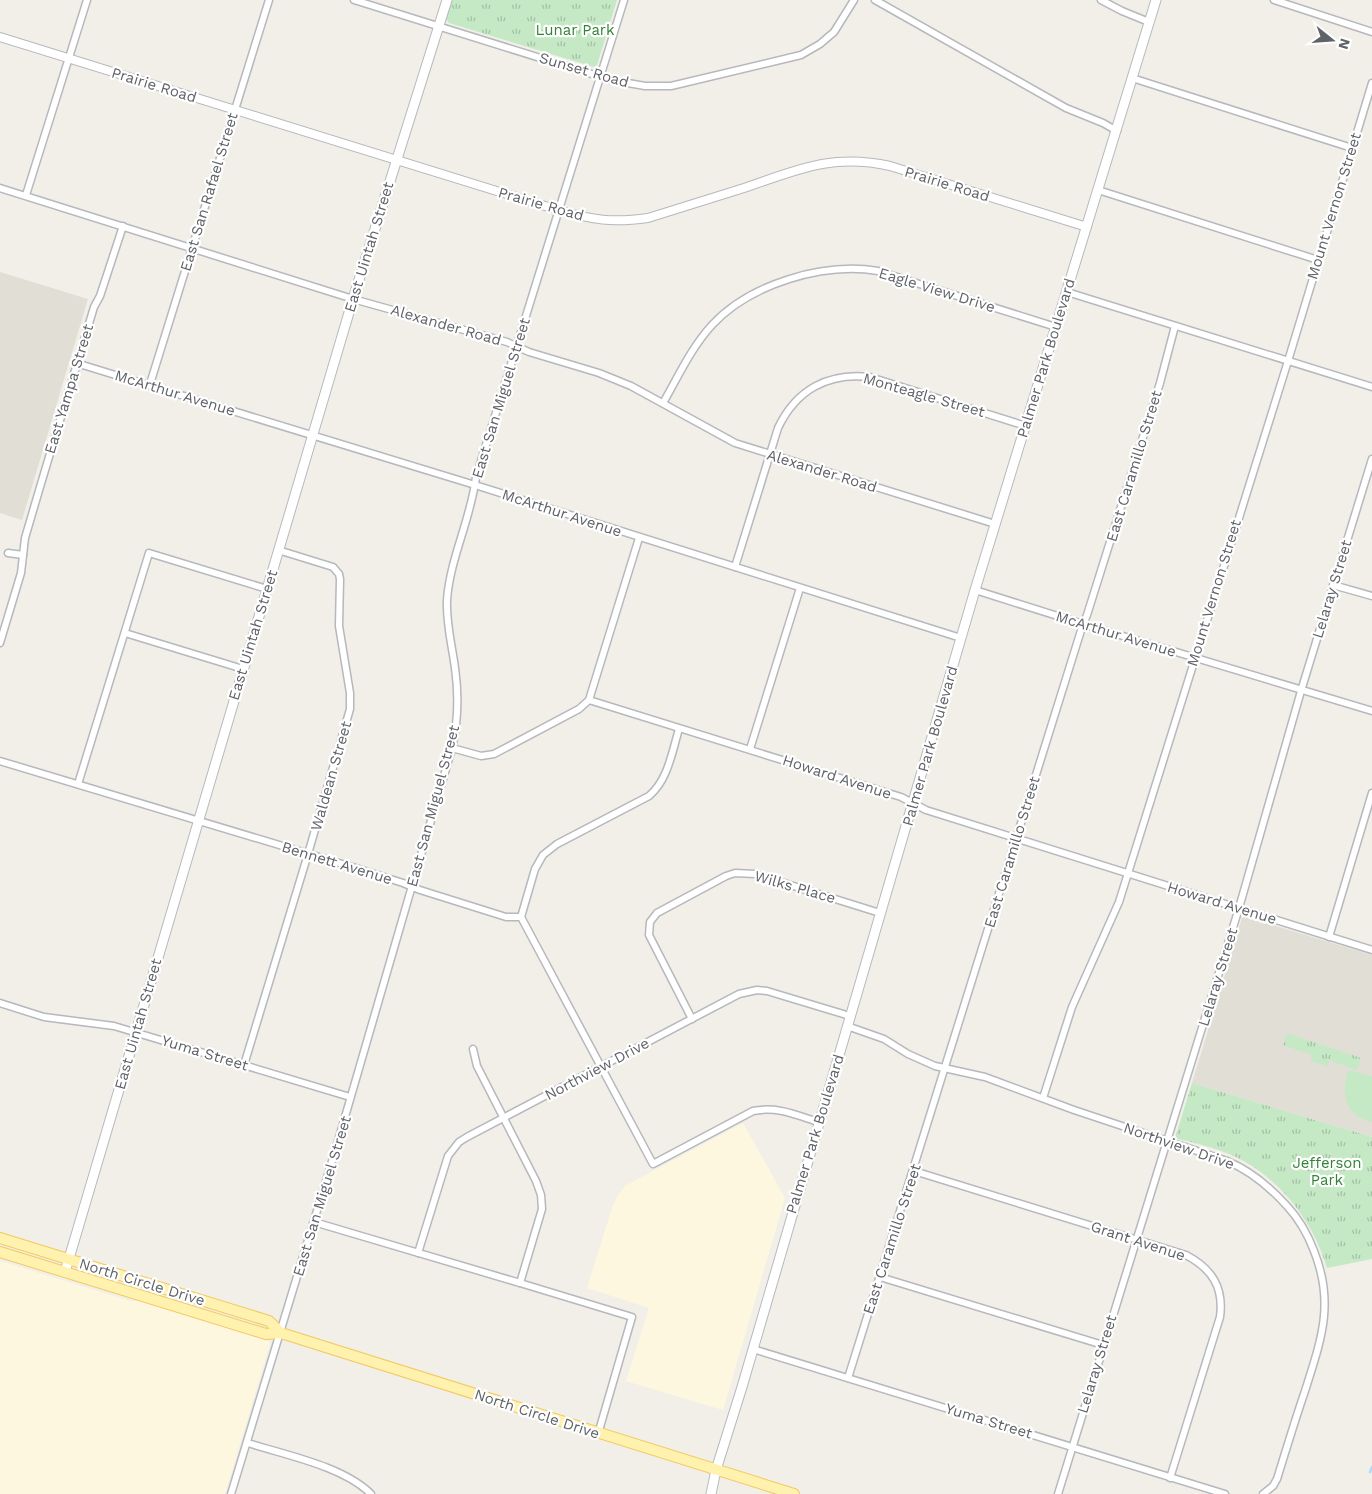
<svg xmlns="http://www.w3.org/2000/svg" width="1372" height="1494" font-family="'Work Sans',sans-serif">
<defs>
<pattern id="park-tufts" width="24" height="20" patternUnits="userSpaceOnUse" patternTransform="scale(1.25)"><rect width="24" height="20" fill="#c5e8c5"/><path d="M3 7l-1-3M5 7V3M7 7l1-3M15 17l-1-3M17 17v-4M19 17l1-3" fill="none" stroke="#a3c0a4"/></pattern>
</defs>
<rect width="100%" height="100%" fill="#f1efe8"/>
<!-- commercial -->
<g fill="#fef7e0">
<polygon points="743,1123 785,1198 723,1410 626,1381 649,1308 587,1288 612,1208 618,1195 625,1186"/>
<polygon points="0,1261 130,1301 144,1301 269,1341 270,1344 225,1494 0,1494"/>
</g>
<!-- education -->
<g fill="#e1ded6">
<polygon points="0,272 88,299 22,520 0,513"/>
<polygon points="1246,917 1372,955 1372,1137 1192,1083 1242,918"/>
</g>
<!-- grass -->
<path fill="#c5e8c5" d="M 1348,1070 L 1372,1076 L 1372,1122 C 1344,1115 1341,1095 1348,1070 Z"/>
<!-- park -->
<g fill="url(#park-tufts)">
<polygon points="452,0 617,0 597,65 594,67 449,23 446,19"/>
<polygon points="1287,1033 1361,1058 1357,1070 1329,1060 1327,1066 1311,1061 1312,1055 1283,1045"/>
<path d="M 1192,1083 L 1372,1137 L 1372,1259 L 1327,1268 C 1313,1221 1280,1178 1234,1156 C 1216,1148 1195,1143 1175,1138 Z"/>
</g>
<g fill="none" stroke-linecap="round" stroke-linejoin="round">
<!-- stream -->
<polyline stroke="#aadaff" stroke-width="2.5" points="1370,1472 1372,1467"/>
<!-- minor casing -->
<g stroke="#b5b8bc" stroke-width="9">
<g id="minor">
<polyline points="354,0 611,80 645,86 671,86 801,55 820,44 834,32 854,0"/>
<polyline points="875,0 1066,108 1103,123 1117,131"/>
<polyline points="1101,0 1122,11 1149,22"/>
<polyline points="1274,0 1372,32"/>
<polyline points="1132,78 1352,148"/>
<polyline points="0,188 353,299 507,342 529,352 599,373 631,386 735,443 995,524"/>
<polyline points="1098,190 1318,260"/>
<polyline points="26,195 87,0"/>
<polyline points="1067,292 1372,387"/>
<polyline points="76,363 475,485 961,638"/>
<polyline points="150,384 269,0"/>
<path d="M 663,403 C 678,377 691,348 712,325 C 750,284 823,262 878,271 L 1056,327"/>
<polyline points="8,553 23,555"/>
<path d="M 735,567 L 778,428 C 796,390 828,372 870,377 L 1026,426"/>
<polyline points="1333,585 1372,596"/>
<polyline points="975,590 1083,624 1372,711"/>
<polyline points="125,633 243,669"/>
<polyline points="0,643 21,573 25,538 40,487 94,307 100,296 123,226"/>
<polyline points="589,700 639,538"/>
<polyline points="452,748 481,756 494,754 579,709 589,700 901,797 926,810 1372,950"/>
<polyline points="750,749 800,588"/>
<path d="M 0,761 L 359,869 L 403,883 L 420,890 L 506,917 L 521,917 L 653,1164 L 753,1111 C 777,1106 796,1115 818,1122"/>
<polyline points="78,784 149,553 267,589"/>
<path d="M 521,917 L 535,869 L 543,855 L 557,844 L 649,796 C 668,780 672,752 679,729"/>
<polyline points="1329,937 1372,793"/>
<polyline points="0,1003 44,1017 114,1026 350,1097"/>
<polyline points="692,1019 649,935 650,922 657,913 726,876 735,873 755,874 880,913"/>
<path d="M 847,1026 L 884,1039 L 908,1054 L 935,1066 L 985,1077 L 1074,1110 L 1227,1161 C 1251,1171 1269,1186 1287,1206 C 1299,1219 1308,1235 1314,1251 C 1335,1304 1321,1340 1305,1391 C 1295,1420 1286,1450 1277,1479 L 1273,1486 L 1263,1494"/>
<polyline points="244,1065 308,854 350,709 350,693 339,626 340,579 339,574 333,567 278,550"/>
<polyline points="1043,1098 1072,1007 1119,902 1288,361 1372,83"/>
<path d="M 914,1171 L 1186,1255 C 1212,1269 1224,1287 1220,1317 L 1170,1478"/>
<polyline points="314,1222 520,1283 542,1209 541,1195 536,1181 477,1066 473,1049"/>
<polyline points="418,1253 448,1156 459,1142 467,1137 739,994 757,990 767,991 850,1016"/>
<polyline points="880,1277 1103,1345"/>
<polyline points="520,1283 632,1317 598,1434"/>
<polyline points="753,1349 1225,1494"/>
<polyline points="848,1378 1083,624 1087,615 1160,383 1175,326"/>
<path d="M 248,1443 C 285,1455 343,1466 371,1494"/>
<path d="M 231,1494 L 336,1148 L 452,748 C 458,722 459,696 455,668 C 452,645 446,624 447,600 C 450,558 471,519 476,477 L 624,0"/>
<polyline points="1058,1494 1239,908 1301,691 1372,459"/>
</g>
</g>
<!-- tertiary casing -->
<g stroke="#b5b8bc" stroke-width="10">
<path id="tertiary" d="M 0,37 L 558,210 C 593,220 612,223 648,218 C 680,208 712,198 744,188 C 797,170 832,153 890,166 L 1087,227"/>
</g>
<!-- secondary casing -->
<g stroke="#b6babf" stroke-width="11">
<g id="secondary">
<polyline points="65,1272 353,299 447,0"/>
<polyline points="711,1494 716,1470 742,1387 975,590 1156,0"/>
</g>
</g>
<!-- primary casing -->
<g stroke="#f2c960" stroke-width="12">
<g id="primary">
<polyline points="0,1238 269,1321 281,1333"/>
<polyline points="0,1252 266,1334 281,1333 794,1494"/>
</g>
</g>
<!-- minor -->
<use href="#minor" stroke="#fff" stroke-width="6"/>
<!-- tertiary -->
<use href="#tertiary" stroke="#fff" stroke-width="8"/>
<!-- secondary -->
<use href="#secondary" stroke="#fff" stroke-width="9"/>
<!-- primary -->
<use href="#primary" stroke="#fff2af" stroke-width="10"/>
</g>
<g text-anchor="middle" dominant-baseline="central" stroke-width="4.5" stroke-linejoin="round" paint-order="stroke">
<!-- park labels -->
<g font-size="15" fill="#348238" stroke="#fff">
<text x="575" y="30">Lunar Park</text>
<text x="1327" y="1163">Jefferson<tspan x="1327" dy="17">Park</tspan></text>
</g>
<!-- street labels -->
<g font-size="15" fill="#5f6368" stroke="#fff">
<text transform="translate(584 70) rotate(16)">Sunset Road</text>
<text transform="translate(154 85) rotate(17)">Prairie Road</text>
<text transform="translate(947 184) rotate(17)">Prairie Road</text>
<text transform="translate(209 192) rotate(-73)">East San Rafael Street</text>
<text transform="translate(541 204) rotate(16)">Prairie Road</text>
<text transform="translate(1334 206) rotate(-73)">Mount Vernon Street</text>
<text transform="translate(369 247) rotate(-73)">East Uintah Street</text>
<text transform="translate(937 290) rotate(17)">Eagle View Drive</text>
<text transform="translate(446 325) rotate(16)">Alexander Road</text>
<text transform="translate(1046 358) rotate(-73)">Palmer Park Boulevard</text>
<text transform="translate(69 389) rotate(-73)">East Yampa Street</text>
<text transform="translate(175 393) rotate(17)">McArthur Avenue</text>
<text transform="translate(924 395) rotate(16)">Monteagle Street</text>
<text transform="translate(501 398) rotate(-73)">East San Miguel Street</text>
<text transform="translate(1134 466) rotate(-73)">East Caramillo Street</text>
<text transform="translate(822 471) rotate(17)">Alexander Road</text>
<text transform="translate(562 513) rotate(18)">McArthur Avenue</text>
<text transform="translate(1332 589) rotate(-73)">Lelaray Street</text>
<text transform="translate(1214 593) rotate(-73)">Mount Vernon Street</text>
<text transform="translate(1116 634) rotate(17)">McArthur Avenue</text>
<text transform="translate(253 635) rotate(-73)">East Uintah Street</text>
<text transform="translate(930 746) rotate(-74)">Palmer Park Boulevard</text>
<text transform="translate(331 776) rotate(-74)">Waldean Street</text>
<text transform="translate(837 777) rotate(18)">Howard Avenue</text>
<text transform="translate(433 806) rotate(-75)">East San Miguel Street</text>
<text transform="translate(1012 852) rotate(-73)">East Caramillo Street</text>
<text transform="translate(337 863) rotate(17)">Bennett Avenue</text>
<text transform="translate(795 887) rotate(16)">Wilks Place</text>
<text transform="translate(1222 903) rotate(17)">Howard Avenue</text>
<text transform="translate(1218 977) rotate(-73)">Lelaray Street</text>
<text transform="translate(138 1024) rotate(-74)">East Uintah Street</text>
<text transform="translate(205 1053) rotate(17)">Yuma Street</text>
<text transform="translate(597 1069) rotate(-28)">Northview Drive</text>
<text transform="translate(815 1134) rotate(-73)">Palmer Park Boulevard</text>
<text transform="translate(1179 1146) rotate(19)">Northview Drive</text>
<text transform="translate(322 1196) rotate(-73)">East San Miguel Street</text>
<text transform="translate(892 1239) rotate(-72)">East Caramillo Street</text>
<text transform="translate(1138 1241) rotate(18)">Grant Avenue</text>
<text transform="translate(142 1282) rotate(17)">North Circle Drive</text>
<text transform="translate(1097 1364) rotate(-73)">Lelaray Street</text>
<text transform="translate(537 1414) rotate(18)">North Circle Drive</text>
<text transform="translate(989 1421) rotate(17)">Yuma Street</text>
</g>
</g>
<!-- north arrow -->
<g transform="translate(1332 40) rotate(107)" stroke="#ffffff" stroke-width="4" paint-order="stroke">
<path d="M0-4L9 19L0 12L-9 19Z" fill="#5f6368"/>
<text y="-8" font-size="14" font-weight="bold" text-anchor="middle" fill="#5f6368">N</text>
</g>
</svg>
